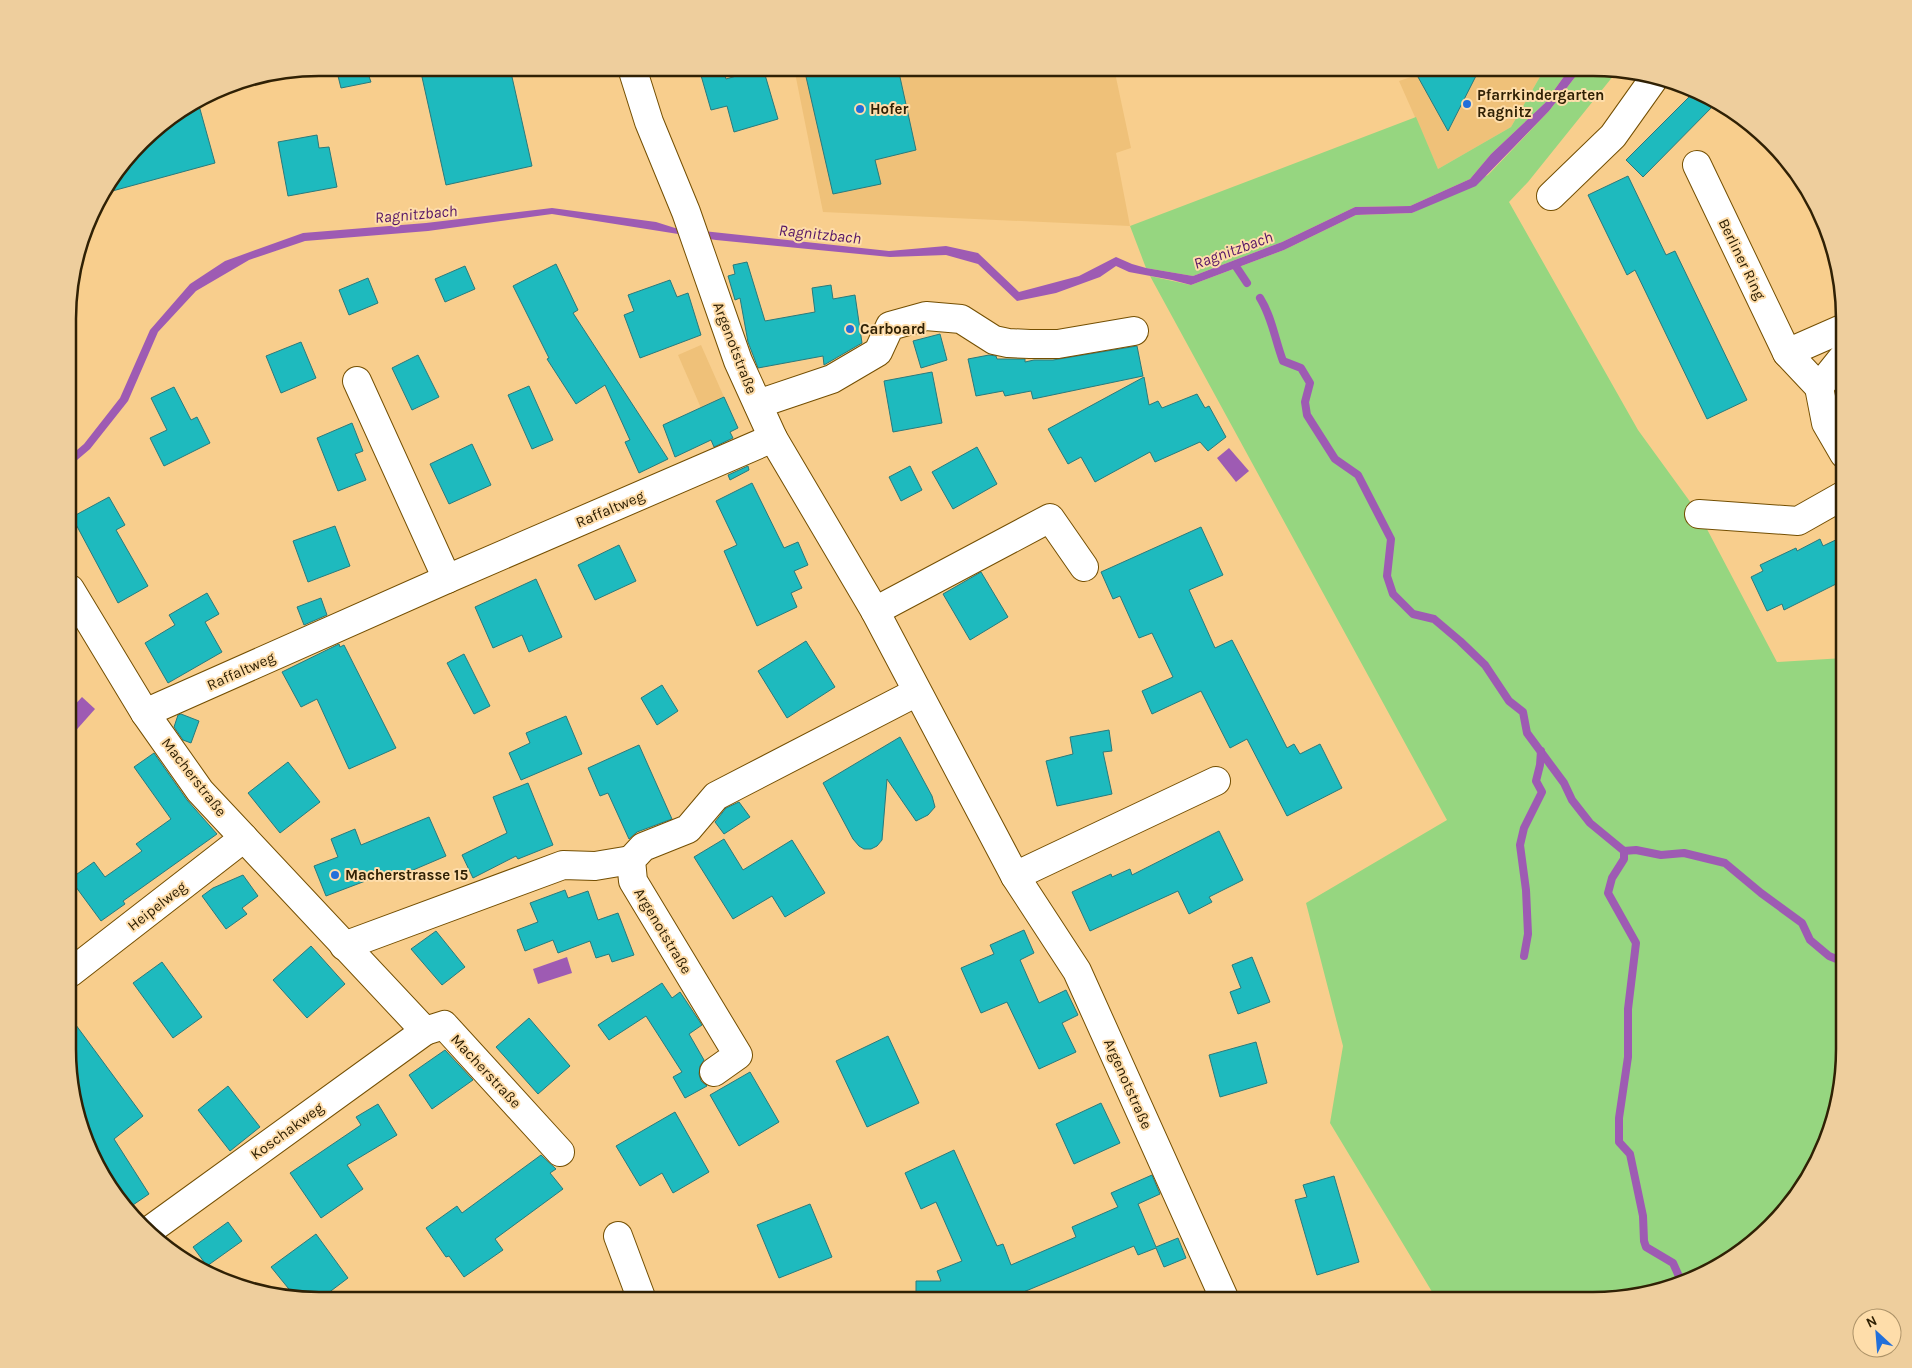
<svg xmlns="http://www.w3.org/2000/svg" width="1912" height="1368" font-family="Karla,sans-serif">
<rect width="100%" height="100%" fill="#f8ce8d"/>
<!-- built -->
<g fill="#efc179">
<polygon points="794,68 1114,68 1131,148 1116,153 1130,226 823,212"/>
<polygon points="1420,68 1545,68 1511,127 1438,169 1399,81 1417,75"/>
<polygon points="701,345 724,397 701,408 678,355"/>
</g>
<!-- green -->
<g fill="#96d680">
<polygon points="1545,68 1570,68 1545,103 1491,154 1470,179 1410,206 1355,207 1282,242 1193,276 1146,268 1130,226 1416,117 1438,169 1511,127"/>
<polygon points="1582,68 1609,68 1618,70 1528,182 1509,202 1638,430 1699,514 1777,662 1844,658 1844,1065 1825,1145 1792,1202 1758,1238 1704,1274 1658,1292 1593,1300 1437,1300 1330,1123 1343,1046 1306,903 1447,820 1150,276 1191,285 1284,250 1356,215 1412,213 1488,175 1549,111"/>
</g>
<!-- water -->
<g fill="#9e5bb3">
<polygon points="1570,68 1582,68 1549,111 1476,186 1412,213 1356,215 1284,250 1191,285 1172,280 1129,272 1116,266 1100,277 1056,293 1017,301 978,264 946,255 890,257 716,240 552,214 428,231 305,241 249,260 196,291 158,332 128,401 90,449 70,466 70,456 84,444 120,398 150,330 190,284 225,261 303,233 426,223 552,208 656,222 675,228 889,251 946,246 978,253 1019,292 1079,276 1116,257 1132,264 1146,268 1193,276 1282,242 1355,207 1410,206 1470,179 1491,154 1545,103"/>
<polygon points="1229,448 1249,471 1236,482 1217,458"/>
<polygon points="82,697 95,709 71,736 70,710"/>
<polygon points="567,957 572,973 538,984 533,969"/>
</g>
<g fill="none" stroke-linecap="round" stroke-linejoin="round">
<!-- stream -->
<g stroke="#9e5bb3" stroke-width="8">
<polyline points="1235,265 1247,283"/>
<path d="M 1260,298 C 1272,317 1275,340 1283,361 L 1301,368 L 1310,383 L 1305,402 L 1307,415 L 1335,459 L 1358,475 L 1391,539 L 1387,576 L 1393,594 L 1413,614 L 1434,619 L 1460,641 L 1485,665 L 1509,701 L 1523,712 L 1527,733 L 1564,783 L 1572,800 L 1590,823 L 1624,851 L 1636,850 L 1661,855 L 1684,853 L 1725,863 L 1761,893 L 1802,923 L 1810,940 L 1829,956 L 1844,962"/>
<polyline points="1624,851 1624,859 1612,878 1608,893 1636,943 1628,1009 1628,1057 1619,1118 1619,1142 1630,1154 1643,1216 1644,1241 1646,1247 1673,1263 1682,1283"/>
<polyline points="1524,956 1528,934 1526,890 1520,845 1524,828 1542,792 1536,781 1540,765 1541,751"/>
</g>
</g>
<!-- building -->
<g fill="#1ebabe" stroke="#2a7a7c">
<polygon points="336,68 366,68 371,82 341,88"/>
<polygon points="420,68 510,68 532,166 446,185"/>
<polygon points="716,68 722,68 726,79 763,68 778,119 734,132 727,106 711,110 700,72"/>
<polygon points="804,68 898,68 916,150 875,160 881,184 833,194"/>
<polygon points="1413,68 1480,68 1448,131"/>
<polygon points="1694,92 1716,103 1643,177 1626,160"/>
<polygon points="198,102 215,163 105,193 153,130"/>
<polygon points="317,135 319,148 329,147 337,187 288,196 278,142"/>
<polygon points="1628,176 1666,255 1675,251 1747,400 1707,419 1635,270 1627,275 1588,195"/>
<polygon points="747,262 765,321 815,312 812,288 831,285 833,299 855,295 862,343 824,365 823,356 758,368 748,342 740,298 735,300 728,276 735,274 733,265"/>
<polygon points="556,264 578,310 573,313 668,459 639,473 625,442 630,440 605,385 576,404 547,359 549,358 513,286"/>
<polygon points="465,266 475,289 445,302 435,279"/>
<polygon points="368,278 378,303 349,315 339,290"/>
<polygon points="670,280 677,297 688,293 701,335 640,358 624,315 634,311 628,295"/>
<polygon points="940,334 947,360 921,368 913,341"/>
<polygon points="301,342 316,378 281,393 266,356"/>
<polygon points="1137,346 1143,376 1033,399 1031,391 1005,396 1003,391 976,396 968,359 989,355 996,356 997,359 1025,359 1025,362 1034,360 1053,360"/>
<polygon points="418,355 439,397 412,410 392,368"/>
<polygon points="932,372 942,423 893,432 884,381"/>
<polygon points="1144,377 1149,405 1158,401 1162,408 1197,394 1205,408 1209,406 1226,437 1208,451 1200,442 1155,462 1150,452 1095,482 1081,457 1068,464 1048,429"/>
<polygon points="529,386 553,440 532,449 508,395"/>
<polygon points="174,387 191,420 197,417 210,443 164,466 150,438 167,430 151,398"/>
<polygon points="724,397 738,428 730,432 733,438 714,447 711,440 675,457 663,425"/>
<polygon points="352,423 363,451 355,454 366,480 338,491 317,438"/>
<polygon points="472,444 491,485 449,504 430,464"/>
<polygon points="977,447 997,484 953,509 932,472"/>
<polygon points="748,466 749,470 730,480 728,475"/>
<polygon points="910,466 922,490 901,501 889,477"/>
<polygon points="752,483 784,548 798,542 808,565 794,571 802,588 791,593 797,607 757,626 724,551 737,545 716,501"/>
<polygon points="109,497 125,525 116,530 148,586 118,603 72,517"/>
<polygon points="335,526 350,566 308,582 293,541"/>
<polygon points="1201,527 1223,575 1189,590 1215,648 1232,640 1287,748 1294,744 1300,754 1320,744 1342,788 1287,816 1247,739 1230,748 1201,691 1152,714 1142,691 1173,677 1152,633 1139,638 1120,596 1113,599 1101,572"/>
<polygon points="1844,536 1844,580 1784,610 1782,604 1767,611 1751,577 1763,571 1760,565 1796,548 1797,551 1820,539 1823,546"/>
<polygon points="619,545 636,581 595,600 578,565"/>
<polygon points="981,572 1008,617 970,640 943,594"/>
<polygon points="536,579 562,637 529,652 522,635 493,648 475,607"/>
<polygon points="207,593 219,614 205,622 222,652 168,683 145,643 175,625 169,615"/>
<polygon points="321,598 327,615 304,625 297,607"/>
<polygon points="806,641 835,687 787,718 758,671"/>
<polygon points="339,644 340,647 344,645 396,748 349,769 317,699 301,707 282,672"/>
<polygon points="464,654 490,706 474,714 447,663"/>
<polygon points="662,685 678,711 657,725 641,698"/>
<polygon points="181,714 199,721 191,743 183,740 174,727 178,715"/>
<polygon points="566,716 582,754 521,780 509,753 530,743 526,733"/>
<polygon points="1109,730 1112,751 1103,752 1112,794 1057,806 1046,761 1073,754 1070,737"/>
<polygon points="900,737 932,796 935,807 928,815 916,821 887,779 882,840 877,846 871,849 864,849 859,846 853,839 823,783"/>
<polygon points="639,745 672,819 637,832 629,839 608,793 600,796 588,768"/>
<polygon points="154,753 187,800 217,834 123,901 125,904 101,921 70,879 94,862 105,877 142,851 136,844 171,819 134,767"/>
<polygon points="288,762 320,802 280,833 248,793"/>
<polygon points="528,783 553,845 518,859 516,856 473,878 462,855 507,833 493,797"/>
<polygon points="739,802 750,817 724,834 715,822 726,808"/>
<polygon points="429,817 446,856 392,879 389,872 326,896 314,866 338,857 331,839 355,829 361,845"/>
<polygon points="1219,831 1243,880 1209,897 1212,902 1189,914 1178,891 1090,931 1072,892 1111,874 1112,877 1130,869 1132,875"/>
<polygon points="724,839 743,870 792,840 825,893 785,917 772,896 733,919 694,857"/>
<polygon points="243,875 258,896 242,908 247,914 226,929 202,896 213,888"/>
<polygon points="565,890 568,898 588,891 598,920 618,913 634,955 612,962 609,954 596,958 590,941 558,953 553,940 525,951 517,930 538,922 530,903"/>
<polygon points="1024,930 1034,953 1020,960 1039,1003 1066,990 1078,1015 1062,1023 1076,1052 1039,1069 1007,1002 981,1013 961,968 994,954 990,945"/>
<polygon points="436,931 465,967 442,985 411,949"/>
<polygon points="311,946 345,984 307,1018 273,980"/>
<polygon points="1252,957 1270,1002 1238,1014 1230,992 1241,988 1232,965"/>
<polygon points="162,962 202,1017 173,1038 133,983"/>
<polygon points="662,983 672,998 680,992 702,1025 689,1034 704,1060 700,1066 699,1074 701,1081 707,1086 685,1098 673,1077 682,1072 646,1016 609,1040 598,1025"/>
<polygon points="70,1017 143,1116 114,1139 149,1194 130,1207 101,1174 70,1081"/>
<polygon points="529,1018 570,1066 538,1094 496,1047"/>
<polygon points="888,1036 919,1103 867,1127 836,1061"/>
<polygon points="1256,1042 1267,1083 1220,1097 1209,1055"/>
<polygon points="445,1050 473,1080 432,1109 409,1075"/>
<polygon points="750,1072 779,1122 739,1146 710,1095"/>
<polygon points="228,1086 260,1127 230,1151 198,1110"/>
<polygon points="1101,1103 1120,1143 1074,1164 1056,1124"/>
<polygon points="378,1104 397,1135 347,1165 363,1189 321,1218 290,1173 361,1125 356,1117"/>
<polygon points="675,1112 709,1172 673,1193 662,1173 640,1186 616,1146"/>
<polygon points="954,1150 997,1246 1003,1244 1011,1265 1076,1237 1072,1227 1118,1207 1111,1193 1152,1175 1160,1194 1138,1204 1156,1247 1178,1238 1186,1258 1164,1267 1156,1248 1138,1255 1134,1246 1021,1293 1024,1300 916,1300 916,1281 941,1281 937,1271 962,1261 936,1202 921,1209 905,1173"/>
<polygon points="541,1155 556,1169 550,1173 563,1189 495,1239 503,1250 464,1277 449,1256 446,1257 426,1228 457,1206 462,1213"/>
<polygon points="1334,1176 1359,1262 1317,1275 1295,1200 1307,1197 1303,1185"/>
<polygon points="810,1204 832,1257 779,1278 757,1225"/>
<polygon points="228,1222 242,1241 207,1266 193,1247"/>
<polygon points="316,1234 348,1278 319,1300 297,1299 271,1267"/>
</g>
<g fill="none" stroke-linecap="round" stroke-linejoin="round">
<!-- minor casing -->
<g stroke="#744f02" stroke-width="30">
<g id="minor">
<polyline points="632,68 649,122 686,212 738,361 773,438 875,611 1015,876 1077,971 1225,1300"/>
<polyline points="1697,165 1787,353 1819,387"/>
<polyline points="1551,196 1613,136 1655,77"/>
<polyline points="1787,353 1844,328"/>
<polyline points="1844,356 1819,387 1826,423 1844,454"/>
<polyline points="357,381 447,579"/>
<polyline points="758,404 832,379 878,352 890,326 926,316 961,319 994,340 1008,343 1030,344 1058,344 1134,331"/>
<polyline points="1699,514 1798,521 1844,495"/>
<polyline points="70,589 145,713 200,791 425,1031 444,1025 560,1152"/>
<polyline points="875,611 1050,518 1084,567"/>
<polyline points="145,713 447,579 773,438"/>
<polyline points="1015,876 1216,781"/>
<polyline points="344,946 563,865 595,866 631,860"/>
<polyline points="70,973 244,838"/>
<polyline points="714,1072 738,1055 633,881 631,860 643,847 688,829 716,796 917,692"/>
<polyline points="150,1230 425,1031"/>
<polyline points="618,1236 642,1300"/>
</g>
</g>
<!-- minor -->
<use href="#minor" stroke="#fff" stroke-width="28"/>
</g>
<!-- markers -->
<g fill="#216fda" stroke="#feddaa" stroke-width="2">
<circle cx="1467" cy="104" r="5"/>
<circle cx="860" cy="109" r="5"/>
<circle cx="850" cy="329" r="5"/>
<circle cx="335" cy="875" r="5"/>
</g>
<g text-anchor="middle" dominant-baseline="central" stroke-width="4" stroke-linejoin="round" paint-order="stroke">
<!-- poi labels -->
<g font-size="15" font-weight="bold" fill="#302105" stroke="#feddaa" text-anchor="start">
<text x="1477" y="95">Pfarrkindergarten<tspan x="1477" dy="17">Ragnitz</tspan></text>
<text x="870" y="109">Hofer</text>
<text x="860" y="329">Carboard</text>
<text x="345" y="875">Macherstrasse 15</text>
</g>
<!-- street labels -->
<g font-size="15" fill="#302105" stroke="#feddaa">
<text transform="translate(1742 259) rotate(64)">Berliner Ring</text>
<text transform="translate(735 348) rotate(69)">Argenotstraße</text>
<text transform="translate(610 509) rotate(-23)">Raffaltweg</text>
<text transform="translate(241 671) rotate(-24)">Raffaltweg</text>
<text transform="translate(194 777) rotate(52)">Macherstraße</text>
<text transform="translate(157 906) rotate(-38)">Heipelweg</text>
<text transform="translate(663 931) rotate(59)">Argenotstraße</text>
<text transform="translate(486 1071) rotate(47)">Macherstraße</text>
<text transform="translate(1128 1084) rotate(66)">Argenotstraße</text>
<text transform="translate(287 1131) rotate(-36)">Koschakweg</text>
</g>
<!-- water labels -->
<g font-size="16" font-style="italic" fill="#531265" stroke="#feddaa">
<text transform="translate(416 214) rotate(-5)">Ragnitzbach</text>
<text transform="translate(820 234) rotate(6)">Ragnitzbach</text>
<text transform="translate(1233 250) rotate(-20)">Ragnitzbach</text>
</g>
</g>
<!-- crop -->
<path d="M0 0H1912V1368H0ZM319 76H1593A243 243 0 0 1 1836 319V1049A243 243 0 0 1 1593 1292H319A243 243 0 0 1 76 1049V319A243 243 0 0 1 319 76Z" fill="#eece9d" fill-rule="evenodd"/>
<path fill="none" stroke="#302105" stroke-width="2.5" d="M319 76H1593A243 243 0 0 1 1836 319V1049A243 243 0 0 1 1593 1292H319A243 243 0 0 1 76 1049V319A243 243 0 0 1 319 76Z"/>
<!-- north arrow -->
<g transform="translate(1877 1333) rotate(334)"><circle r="24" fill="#feddaa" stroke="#ac9268"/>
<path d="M0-4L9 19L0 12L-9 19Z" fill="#216fda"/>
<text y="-8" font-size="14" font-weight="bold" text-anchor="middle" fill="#302105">N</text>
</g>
</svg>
